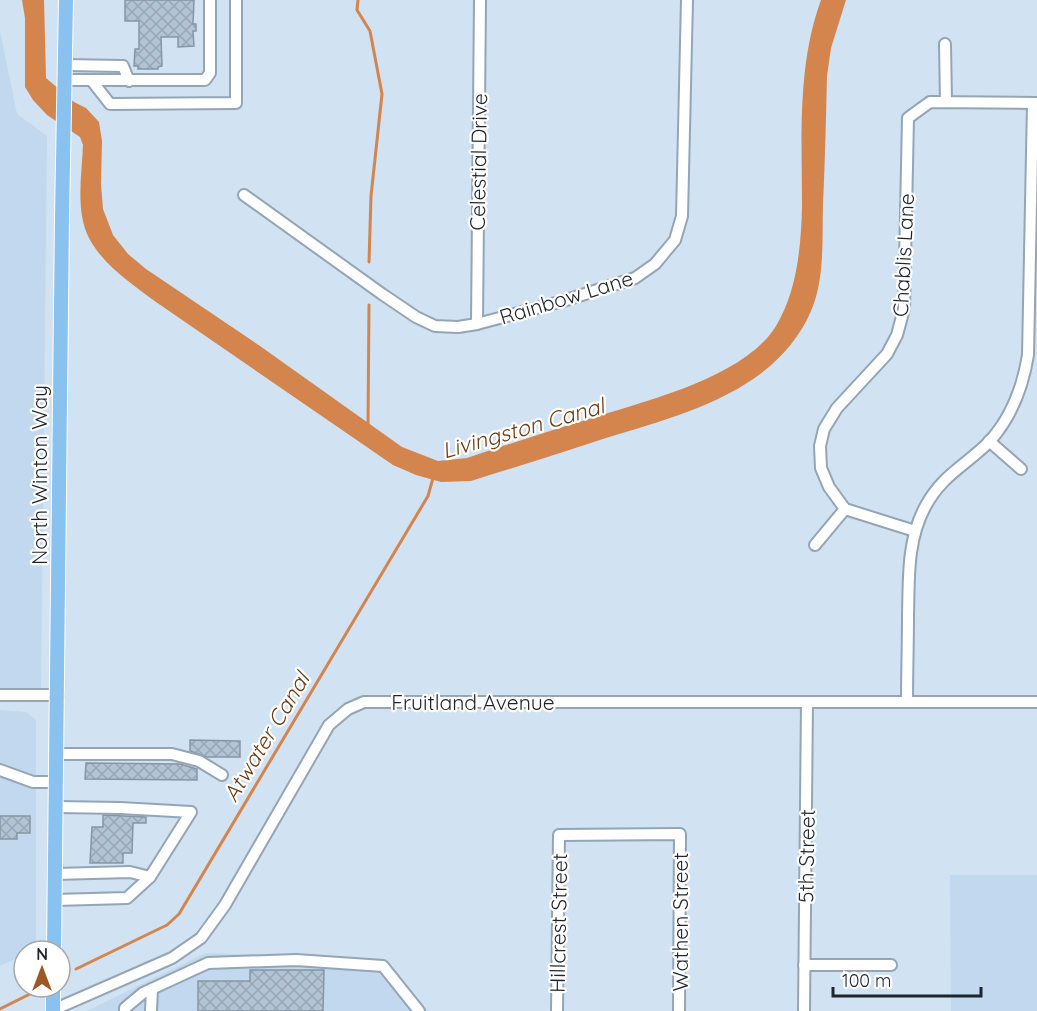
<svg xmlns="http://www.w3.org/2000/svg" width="1037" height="1011" font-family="Quicksand,sans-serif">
<defs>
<pattern id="building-cross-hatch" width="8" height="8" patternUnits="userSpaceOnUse" patternTransform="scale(1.5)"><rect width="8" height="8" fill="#b2c3d3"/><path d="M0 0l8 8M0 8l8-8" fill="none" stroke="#99a7b5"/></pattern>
</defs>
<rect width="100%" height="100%" fill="#d1e2f3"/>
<!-- built -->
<g fill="#c1d8ee">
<polygon points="0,31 17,114 47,136 41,689 0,689"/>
<polygon points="0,710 26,712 36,720 36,949 24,951 24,955 0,966"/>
<polygon points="950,875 1037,875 1037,1011 951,1011"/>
<polygon points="205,953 384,959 428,1011 87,1011"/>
</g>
<!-- water -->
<path fill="#d3854d" d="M 22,0 L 44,0 L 46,78 L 74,102 L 86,108 L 99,122 L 102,141 L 101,184 L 103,209 L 113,235 L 128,254 L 146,269 L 260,346 L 402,447 L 438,461 L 467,458 C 508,444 550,431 592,418 C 646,401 745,377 776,326 C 797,291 801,247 802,207 C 802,139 797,65 821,0 L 846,0 L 831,48 L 827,76 C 826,119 825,161 823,204 C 822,238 825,279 811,311 C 776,392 681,415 606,438 C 561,453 516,467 471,481 L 441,482 L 416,475 L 393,465 L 156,302 C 132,284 103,265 89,238 C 75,211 82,174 83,145 L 80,137 L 47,115 L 33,100 L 25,87 L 25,18 Z"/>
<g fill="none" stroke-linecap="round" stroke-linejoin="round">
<!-- stream -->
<g stroke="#d3854d" stroke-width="3">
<polyline points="358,0 357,10 370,31 382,94 371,196 369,262"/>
<polyline points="368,426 369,305"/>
<polyline points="76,969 167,925 179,914 428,496 433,478"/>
<polyline points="0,1009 32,993"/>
</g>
</g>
<!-- building -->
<g fill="url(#building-cross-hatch)" stroke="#8596a5" stroke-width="1.5">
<polygon points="125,0 194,0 193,24 196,24 196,31 193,31 194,46 178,47 178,37 161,37 162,66 158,67 158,69 138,69 138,66 134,66 135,49 139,49 139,21 125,21"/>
<polygon points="190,740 240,741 240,757 207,757 190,751"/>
<polygon points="86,763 180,764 197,769 197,780 85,779"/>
<polygon points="103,815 146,817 146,823 133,823 132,853 123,853 123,863 90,863 92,827 103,827"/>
<polygon points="0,816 30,816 30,833 17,833 17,839 0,839"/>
<polygon points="250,970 324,970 323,1011 198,1011 198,981 250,981"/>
</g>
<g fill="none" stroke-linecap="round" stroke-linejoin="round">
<!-- minor casing -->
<g stroke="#94a5b5" stroke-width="14">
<g id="minor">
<polyline points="945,44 946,102"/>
<polyline points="65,65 123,66 129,81"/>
<polyline points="64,80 205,80 210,73 210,0"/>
<polyline points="92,81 110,104 236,103 236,0"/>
<polyline points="244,195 382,294 416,317 435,326 458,327 477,324 563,301 635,278 655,264 675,240 682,216 687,0"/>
<polyline points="477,324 480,0"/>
<polyline points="989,441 1021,469"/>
<polyline points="915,531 845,509 829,487 821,468 820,446 824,429 837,408 887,354 897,335 904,309 908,118 930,102 1037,103"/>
<polyline points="815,545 845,509"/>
<polyline points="0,695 58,695"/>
<path d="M 907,702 C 907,673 908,644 908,615 C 909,578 907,541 925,507 C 942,475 965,466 989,442 C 1011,418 1023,386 1028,355 L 1033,103"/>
<polyline points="57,754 172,754 199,761 222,775"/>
<polyline points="0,770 33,782 56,782"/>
<polyline points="55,874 130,872 150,877"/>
<polyline points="55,900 127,898 150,877 191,812 120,808 56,807"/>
<polyline points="804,965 891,965"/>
<polyline points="53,1010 172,958 201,938 225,905 329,725 348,709 364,702 1037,702"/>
<polyline points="125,1011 125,1008 143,993 208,963 296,960 383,966 419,1011"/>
<polyline points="151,1011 152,989"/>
<polyline points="557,1011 559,835 680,834 679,1011"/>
<polyline points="804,1011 807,702"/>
</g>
</g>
<!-- major casing -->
<g stroke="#fff" stroke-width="16">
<g id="major">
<polyline points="54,951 62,217 66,0"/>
<polyline points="53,1011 53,987"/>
</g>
</g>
<!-- minor -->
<use href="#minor" stroke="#fff" stroke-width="10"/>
<!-- major -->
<use href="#major" stroke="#89c1ef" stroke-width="14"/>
</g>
<g text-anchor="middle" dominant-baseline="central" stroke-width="4.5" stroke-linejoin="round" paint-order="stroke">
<!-- street labels -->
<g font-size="21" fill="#1f252b" stroke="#fff">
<text transform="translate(478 162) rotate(-89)">Celestial Drive</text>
<text transform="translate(903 255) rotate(-87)">Chablis Lane</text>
<text transform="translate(566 297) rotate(-17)">Rainbow Lane</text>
<text transform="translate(39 475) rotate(-90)">North Winton Way</text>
<text x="473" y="702">Fruitland Avenue</text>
<text transform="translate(806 856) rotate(-89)">5th Street</text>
<text transform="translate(680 922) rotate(-90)">Wathen Street</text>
<text transform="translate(558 923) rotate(-89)">Hillcrest Street</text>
</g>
<!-- water labels -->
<g font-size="22" font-style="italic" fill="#6f3c11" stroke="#fff">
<text transform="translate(523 428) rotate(-16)">Livingston Canal</text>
<text transform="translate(266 737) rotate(-59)">Atwater Canal</text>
</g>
</g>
<!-- north arrow -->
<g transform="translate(42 969)"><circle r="28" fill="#ffffff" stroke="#a5a8aa" stroke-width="1.5"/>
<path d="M0-4.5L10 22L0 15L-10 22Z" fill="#9b5926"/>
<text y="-9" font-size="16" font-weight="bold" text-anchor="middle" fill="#1f252b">N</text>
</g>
<!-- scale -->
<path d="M833 987v9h148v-9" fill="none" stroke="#1f252b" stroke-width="3"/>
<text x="842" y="987" font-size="18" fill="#1f252b" stroke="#ffffff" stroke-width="4.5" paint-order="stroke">100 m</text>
</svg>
